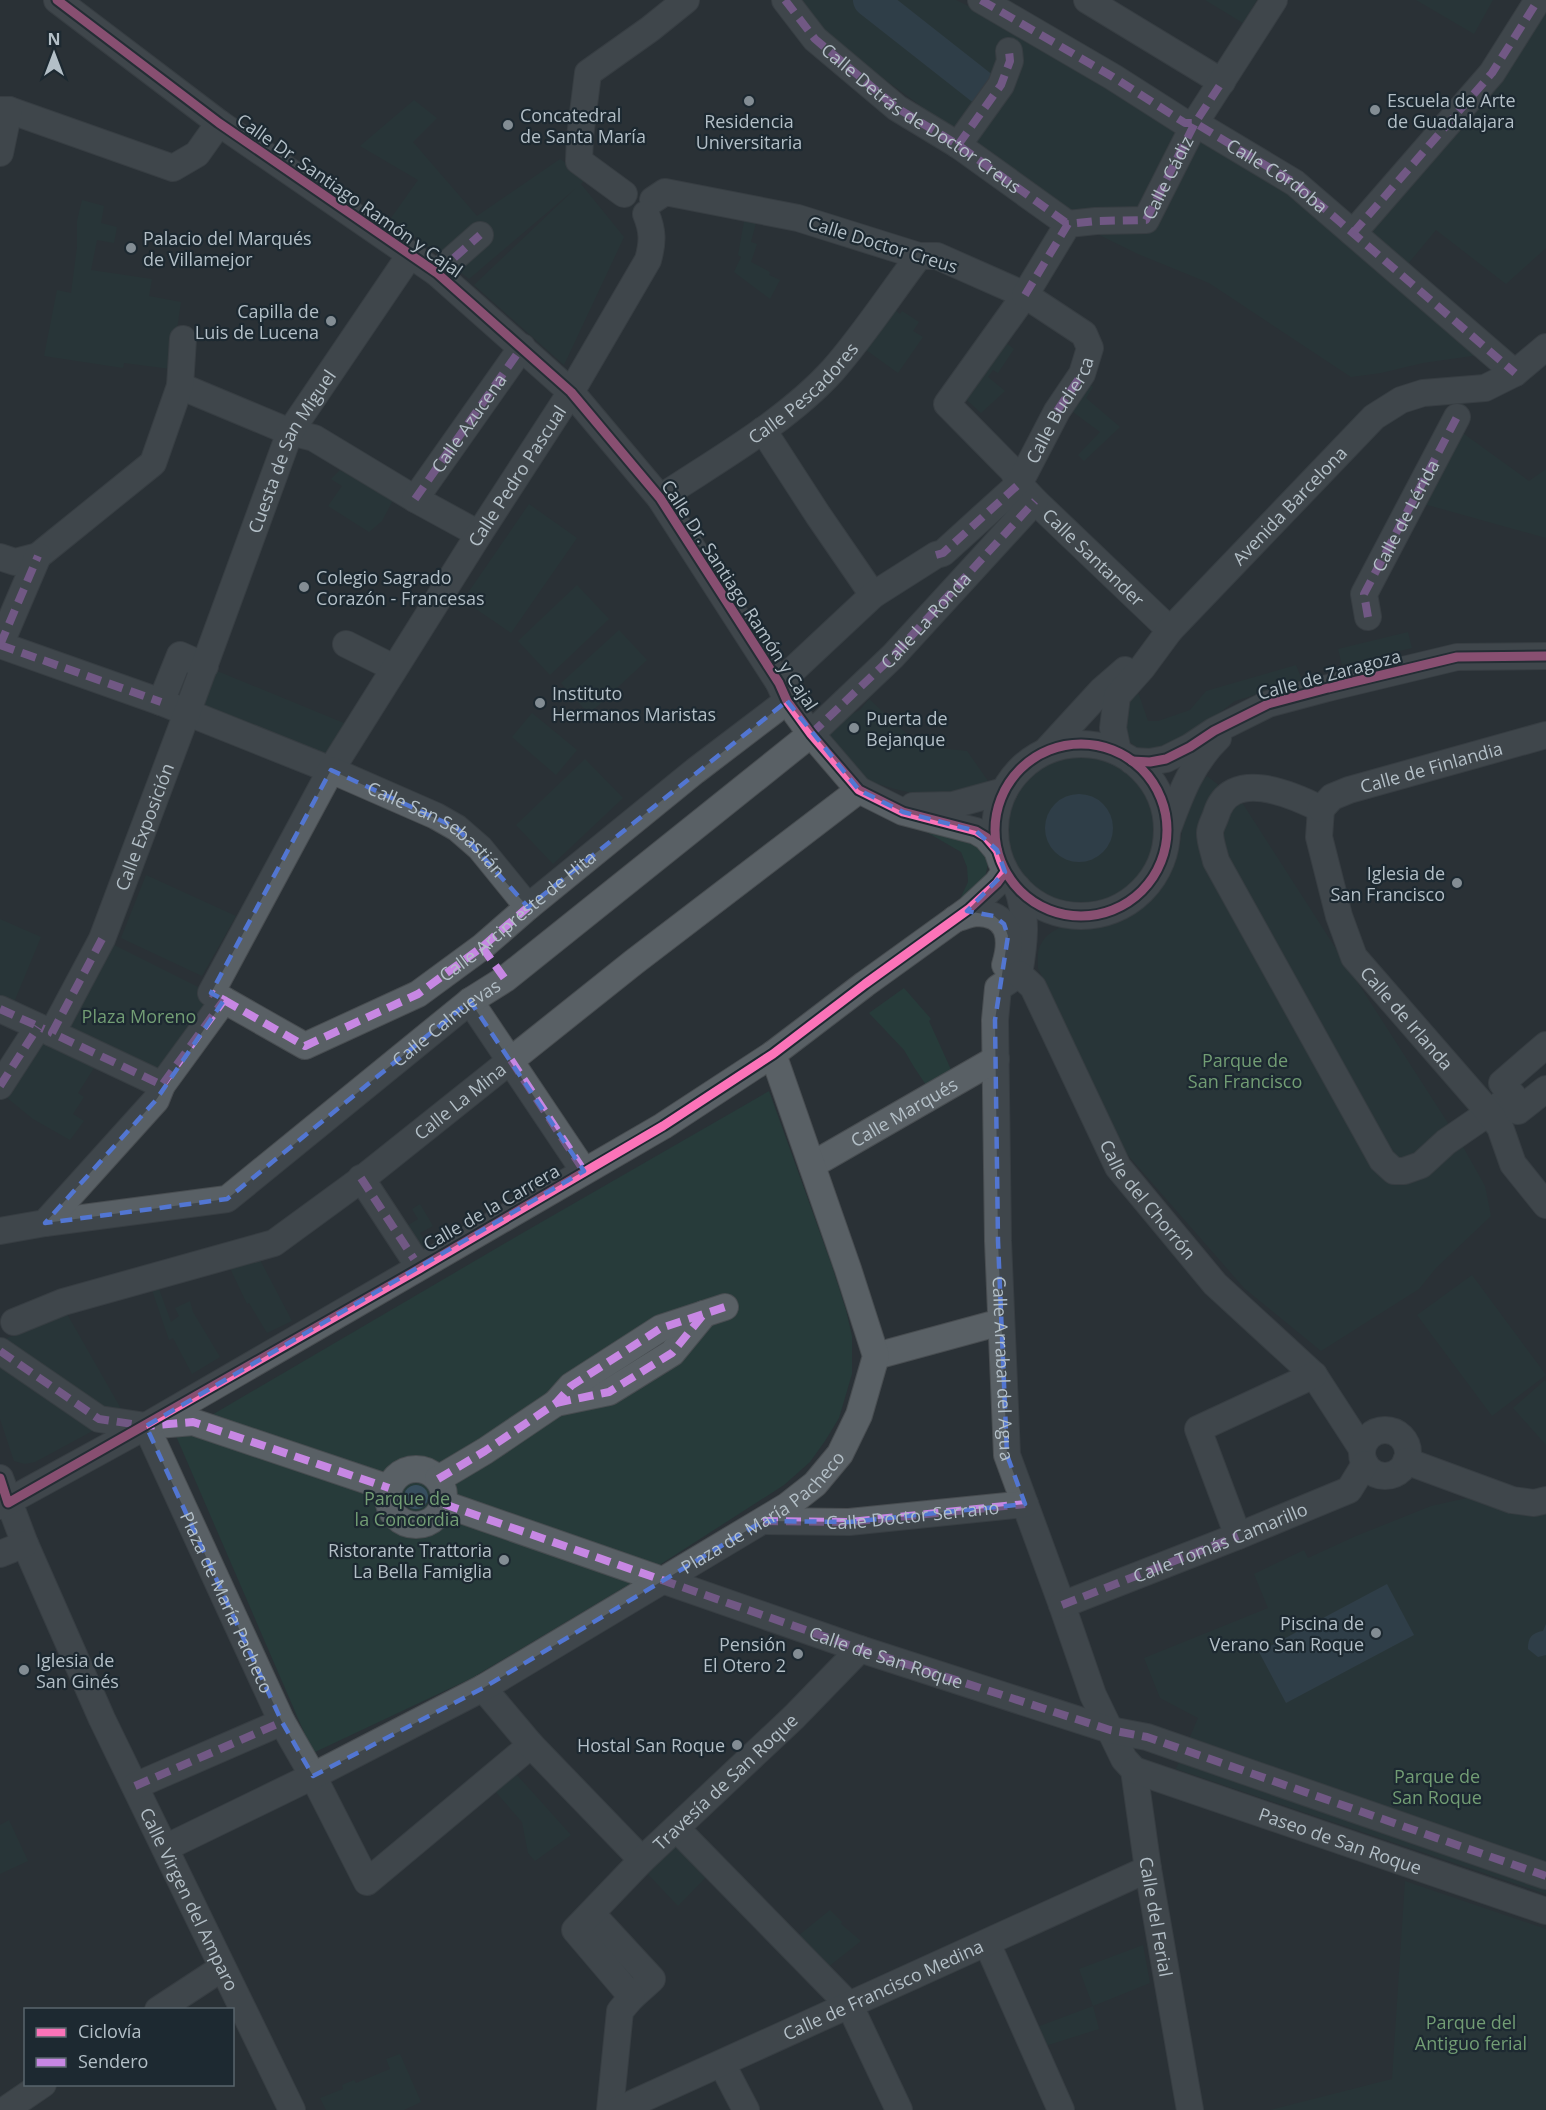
<svg xmlns="http://www.w3.org/2000/svg" width="1546" height="2110" font-family="'Open Sans',sans-serif">
<rect width="100%" height="100%" fill="#2a3136"/>
<!-- green -->
<g fill="#273b3a">
<polygon points="791,0 956,0 1062,52 1302,194 1479,355 1423,363 1381,373 1351,377 1209,283 1138,254 1087,229 825,35"/>
<polygon points="1205,0 1257,0 1243,23"/>
<polygon points="1416,0 1493,0 1474,34"/>
<polygon points="1546,1 1546,248 1506,284 1436,230 1402,271 1354,224"/>
<polygon points="414,100 437,118 413,142 477,216 560,159 588,177 581,184 624,237 564,365 474,285 576,188 469,279 391,218 418,180 360,146"/>
<polygon points="82,200 104,206 101,223 117,227 114,243 97,240 91,270 152,279 149,296 181,302 171,369 124,363 123,368 44,356 57,290 71,293 77,247 77,221"/>
<polygon points="745,216 757,219 751,242 757,244 751,262 770,272 769,275 780,280 770,299 734,272 741,257 738,255"/>
<polygon points="891,307 900,314 902,311 919,322 913,331 923,337 898,373 862,347"/>
<polygon points="1001,339 1014,349 998,373 993,370 988,377 1005,391 981,413 959,393"/>
<polygon points="1085,380 1093,387 1086,398 1120,427 1084,461 1078,455 1100,432 1065,406"/>
<polygon points="1460,431 1529,481 1546,469 1546,538 1424,504"/>
<polygon points="340,470 393,500 382,521 369,532 328,506 342,486 331,479"/>
<polygon points="529,504 577,538 511,633 463,600"/>
<polygon points="577,585 609,619 550,675 518,641"/>
<polygon points="619,630 647,660 589,714 561,683"/>
<polygon points="1408,632 1412,648 1342,665 1338,649"/>
<polygon points="1296,665 1302,680 1235,701 1198,729 1158,754 1140,751 1129,741 1122,724 1126,708 1137,689 1148,721 1158,721 1190,710 1206,691"/>
<polygon points="205,666 356,728 331,770 187,713"/>
<polygon points="869,699 920,746 967,751 988,781 971,791 925,796 895,789 868,781 811,734 860,710"/>
<polygon points="532,713 577,750 556,775 512,737"/>
<circle cx="1081" cy="830" r="74"/>
<polygon points="585,759 623,798 553,864 516,825"/>
<path d="M 1207,776 L 1243,804 L 1462,1145 L 1485,1186 L 1491,1216 L 1436,1268 L 1419,1289 L 1321,1351 L 1244,1288 L 1126,1153 L 1038,968 C 1038,961 1037,952 1040,946 C 1052,920 1087,924 1110,916 C 1132,908 1153,898 1167,878 C 1182,856 1183,827 1184,801 Z"/>
<polygon points="916,826 979,843 989,859 985,878 959,901 968,882 967,867 961,852"/>
<polygon points="146,875 236,916 202,976 121,938"/>
<polygon points="0,919 41,937 12,1007 0,1001"/>
<polygon points="102,939 224,1000 162,1085 52,1033"/>
<polygon points="904,988 931,1019 929,1021 953,1074 928,1088 914,1067 904,1050 869,1013"/>
<polygon points="38,1036 94,1068 78,1093 84,1097 73,1114 84,1121 70,1140 33,1119 0,1092"/>
<polygon points="769,1091 832,1266 846,1310 852,1336 852,1374 839,1418 825,1441 810,1462 784,1485 633,1582 472,1678 313,1753 176,1436 519,1235"/>
<polygon points="420,1204 433,1226 420,1233 428,1246 414,1254 399,1231 418,1219 412,1209"/>
<polygon points="258,1256 292,1321 267,1333 249,1303 247,1304 229,1266"/>
<polygon points="1472,1275 1546,1375 1492,1416 1417,1315"/>
<polygon points="158,1286 171,1322 179,1316 175,1308 190,1301 193,1312 220,1357 192,1374 173,1338 169,1340 151,1287"/>
<polygon points="67,1314 124,1414 35,1462 25,1464 14,1461 0,1419 0,1341"/>
<polygon points="1545,1380 1546,1382 1546,1445 1513,1408"/>
<polygon points="1481,1495 1546,1510 1546,1894 1176,1769 1198,1718 1160,1698 1144,1658 1268,1608 1254,1574 1304,1550 1308,1558 1356,1536 1431,1506"/>
<polygon points="516,1774 571,1835 535,1861 528,1853 522,1822 495,1791"/>
<polygon points="9,1820 28,1861 0,1874 0,1825"/>
<polygon points="676,1843 708,1875 678,1906 646,1872"/>
<polygon points="1405,1881 1546,1929 1546,2110 1270,2110 1392,2079"/>
<polygon points="830,1910 842,1922 841,1924 861,1941 828,1967 798,1936"/>
<polygon points="1143,1945 1150,1983 1093,2006 1099,2029 1045,2046 1037,2027 1093,2006 1079,1969"/>
<polygon points="400,2054 421,2102 404,2110 326,2110 320,2098 343,2089 342,2085 354,2080 356,2083 390,2069 386,2059"/>
</g>
<!-- water -->
<g fill="#374e5e">
<circle cx="1079" cy="828" r="34"/>
<circle cx="416" cy="1497" r="12"/>
<polygon points="1387,1584 1414,1635 1286,1703 1259,1652"/>
<path d="M 1546,1624 L 1546,1655 L 1538,1657 L 1528,1649 C 1528,1637 1532,1633 1543,1631 Z"/>
</g>
<g fill="none" stroke-linecap="round" stroke-linejoin="round">
<!-- river -->
<polyline stroke="#374e5e" stroke-width="34" points="870,0 987,92"/>
<!-- minor casing -->
<g stroke="#484d51" stroke-width="28">
<g id="minor">
<polyline points="57,0 219,123 437,273 571,392 660,498 779,683 787,701 811,734 859,790 903,812 976,831 986,837 997,850"/>
<path id="s1" d="M 785,0 L 815,39 L 897,108 L 958,145 L 1068,224"/>
<polyline points="981,0 1113,77 1185,123 1195,123 1295,183 1515,373"/>
<polyline points="1087,0 1222,82"/>
<polyline points="0,110 9,110 173,168 197,154 219,123"/>
<polyline points="958,145 1001,85 1010,61 1009,51"/>
<polyline points="0,153 9,110"/>
<polyline points="624,194 579,161 580,137 588,73 650,29 686,0"/>
<path id="s2" d="M 653,200 L 665,192 L 798,218 L 919,256 L 937,256 L 1025,295 L 947,404 L 1013,471 L 1019,484 L 1035,501 L 1170,630"/>
<polyline points="1353,233 1492,73 1538,0"/>
<polyline points="437,273 480,235"/>
<polyline points="180,386 290,432 314,438 415,499 479,534"/>
<polyline points="763,430 818,515 873,595"/>
<path id="s3" d="M 660,498 C 717,460 787,421 833,370 C 863,336 891,293 919,256"/>
<path id="s4" d="M 415,499 L 522,347"/>
<polyline points="0,557 15,562 38,556 153,463 180,386 183,339"/>
<path id="s5" d="M 1368,617 L 1364,594 L 1457,417"/>
<polyline points="346,644 394,668"/>
<polyline points="0,645 161,702"/>
<polyline points="0,645 38,556"/>
<path id="s6" d="M 205,666 L 180,655 L 161,702 L 331,770 L 479,534 L 571,392 L 648,260 C 653,242 653,231 646,214"/>
<path id="s7" d="M 779,683 L 873,595 L 936,555 L 943,553 L 1019,484 L 1057,411 L 1082,374 L 1090,348 L 1084,334 L 1025,295 L 1068,224 L 1096,221 L 1146,220 L 1195,123 L 1274,0"/>
<circle cx="1081" cy="830" r="86"/>
<polyline points="1046,751 1102,690 1125,670"/>
<path id="s8" d="M 1118,752 L 1113,728 L 1117,696 L 1142,668 L 1170,630 L 1374,417 L 1401,400 L 1423,393 L 1485,388 L 1515,373 L 1546,347"/>
<polyline points="1132,761 1150,762 1166,759 1190,747 1214,731 1268,704 1328,688 1457,657 1546,656"/>
<polyline points="913,806 953,805 1004,791"/>
<path d="M 1321,809 C 1291,794 1230,767 1216,815 C 1214,821 1210,827 1210,833 C 1210,842 1214,852 1216,861 L 1382,1160 L 1394,1171 L 1404,1171 L 1421,1165 L 1446,1142 L 1513,1096"/>
<path id="s9" d="M 1321,809 L 1319,837 L 1339,916 L 1354,957 L 1481,1103 L 1500,1127 L 1513,1164 L 1546,1205"/>
<path id="s10" d="M 1321,809 L 1332,797 L 1349,790 L 1546,735"/>
<path d="M 1167,831 C 1180,796 1191,764 1218,738"/>
<path id="s11" d="M 1017,887 C 1028,916 1024,945 1019,974 L 998,988 L 995,1020 L 998,1241 L 1007,1455 L 1062,1605 L 1093,1695 L 1124,1759 L 1134,1770 L 1148,1869 L 1190,2110"/>
<path d="M 955,919 C 962,917 971,913 978,913 C 1010,914 1013,939 1005,965"/>
<path id="s12" d="M 1019,974 L 1033,987 L 1118,1167 L 1215,1284 L 1314,1375 L 1362,1449"/>
<path id="s13" d="M 224,1000 L 305,1046 L 418,994 L 482,947 L 528,907 L 695,771 L 787,701"/>
<polyline points="470,1001 584,1171"/>
<polyline points="0,1009 52,1033"/>
<polyline points="1546,1045 1502,1083 1513,1096 1518,1111 1546,1089"/>
<path id="s14" d="M 162,1085 L 52,1033 L 102,939 L 187,713 L 290,432 L 410,255"/>
<polyline points="0,1086 38,1027"/>
<path id="s15" d="M 812,1165 L 996,1059"/>
<polyline points="361,1178 414,1259"/>
<path id="s16" d="M 45,1223 L 227,1199 L 470,1001 L 505,979 L 811,734 L 893,656 L 1035,501"/>
<path id="s17" d="M 0,1231 L 45,1223 L 156,1100 L 162,1085 L 224,1000 L 211,993 L 331,770 L 436,816 L 457,828 L 480,848 L 528,907"/>
<path id="s18" d="M 14,1322 L 63,1302 L 274,1243 L 367,1175 L 634,962 L 859,790"/>
<polyline points="0,1351 99,1419 146,1426 193,1422 389,1488"/>
<polyline points="876,1356 1001,1322"/>
<polyline points="556,1403 609,1392 672,1353 704,1314"/>
<path id="s19" d="M 146,1426 L 282,1722 L 313,1776 L 367,1882 L 531,1745"/>
<circle cx="1385" cy="1453" r="23"/>
<polyline points="1406,1461 1512,1500 1534,1503 1546,1500"/>
<circle cx="416" cy="1497" r="28"/>
<path id="s20" d="M 0,1478 L 25,1544 L 102,1719 L 292,2110"/>
<polyline points="438,1479 485,1451 556,1403 571,1386 661,1328 725,1307"/>
<path id="s21" d="M 444,1504 L 860,1649 L 1110,1730 L 1147,1737 L 1546,1876"/>
<polyline points="0,1506 146,1426 663,1126 773,1054 865,984 969,909 997,883 1005,872"/>
<polyline points="763,1521 849,1522 1025,1504"/>
<polyline points="1238,1536 1198,1429 1314,1375"/>
<polyline points="0,1554 25,1544"/>
<path id="s22" d="M 1062,1605 L 1238,1536 L 1349,1490 L 1365,1464"/>
<polyline points="483,1688 531,1745 642,1860"/>
<path id="s23" d="M 1134,1770 L 1546,1911"/>
<polyline points="135,1786 282,1722"/>
<polyline points="676,1828 850,2006 899,2110"/>
<path id="s24" d="M 165,1848 L 313,1776 L 483,1688 L 787,1506 L 815,1484 L 840,1454 L 859,1415 L 876,1356 L 848,1269 L 773,1054"/>
<polyline points="592,1914 652,1979 632,1997"/>
<polyline points="987,1943 1061,2110"/>
<polyline points="158,2010 222,1968"/>
<polyline points="722,2064 746,2110"/>
<polyline points="5,2110 43,2084"/>
<path id="s25" d="M 610,2110 L 620,2011 L 632,1997 L 575,1930 L 642,1860 L 794,1717 L 860,1649"/>
<path id="s26" d="M 618,2110 L 1148,1869"/>
</g>
</g>
<!-- minor -->
<use href="#minor" stroke="#596065" stroke-width="26"/>
<!-- quiet -->
<g stroke="#c787e3" stroke-width="8" stroke-dasharray="15 8" stroke-linecap="butt">
<polyline points="785,0 815,39 897,108 958,145 1068,224"/>
<path id="s27" d="M 981,0 L 1113,77 L 1185,123 L 1195,123 L 1295,183 L 1515,373"/>
<polyline points="958,145 1001,85 1010,61 1009,51"/>
<polyline points="1353,233 1492,73 1538,0"/>
<polyline points="437,273 480,235"/>
<polyline points="1025,295 1068,224 1096,221 1146,220 1195,123 1222,82"/>
<polyline points="1057,411 1082,374"/>
<polyline points="415,499 522,347"/>
<polyline points="936,555 943,553 1019,484"/>
<polyline points="1368,617 1364,594 1457,417"/>
<polyline points="0,645 161,702"/>
<polyline points="0,645 38,556"/>
<polyline points="811,734 893,656 1035,501"/>
<polyline points="102,939 52,1033 162,1085 224,1000 211,993"/>
<polyline points="482,947 505,979"/>
<polyline points="224,1000 305,1046 418,994 482,947 528,907"/>
<polyline points="0,1009 44,1029"/>
<polyline points="511,1060 584,1171"/>
<polyline points="0,1086 38,1027"/>
<polyline points="361,1178 414,1259"/>
<polyline points="0,1351 99,1419 146,1426 193,1422 389,1488"/>
<polyline points="556,1403 609,1392 672,1353 703,1315"/>
<polyline points="438,1479 485,1451 556,1403 571,1386 661,1328 725,1307"/>
<polyline points="444,1504 860,1649 1110,1730 1147,1737 1546,1876"/>
<path id="s28" d="M 763,1521 L 849,1522 L 1025,1504"/>
<polyline points="1062,1605 1238,1536"/>
<polyline points="135,1786 282,1722"/>
</g>
<!-- cycleway casing -->
<g stroke="#1d2931" stroke-width="13">
<g id="cycleway">
<polyline points="57,0 219,123 437,273 571,392 660,498 779,683 787,701 811,734 859,790 903,812 976,831 986,837 997,850"/>
<circle cx="1081" cy="830" r="86"/>
<polyline points="1132,761 1150,762 1166,759 1190,747 1214,731 1268,704 1328,688 1457,657 1546,656"/>
<polyline points="0,1478 8,1503 419,1269 663,1126 773,1054 865,984 969,909 997,883 1005,872"/>
</g>
</g>
<!-- cycleway -->
<use href="#cycleway" stroke="#fb73b8" stroke-width="9"/>
</g>
<!-- marked area -->
<path d="M0 0H1546V2110H0ZM 787,701 L 859,790 L 903,812 L 976,831 L 997,850 L 1005,872 L 967,911 L 994,916 L 1004,924 L 1008,936 L 995,1020 L 998,1241 L 1007,1455 L 1025,1504 L 849,1522 L 763,1521 L 483,1688 L 313,1776 L 282,1722 L 146,1426 L 584,1171 L 470,1001 L 227,1199 L 45,1223 L 156,1100 L 224,1000 L 211,993 L 331,770 L 457,828 L 528,907 Z" fill="#2a3136" fill-opacity=".55" fill-rule="evenodd"/>
<path fill="none" stroke="#5276d2" stroke-width="4.5" stroke-dasharray="12 8" stroke-linejoin="round" d="M 787,701 L 859,790 L 903,812 L 976,831 L 997,850 L 1005,872 L 967,911 L 994,916 L 1004,924 L 1008,936 L 995,1020 L 998,1241 L 1007,1455 L 1025,1504 L 849,1522 L 763,1521 L 483,1688 L 313,1776 L 282,1722 L 146,1426 L 584,1171 L 470,1001 L 227,1199 L 45,1223 L 156,1100 L 224,1000 L 211,993 L 331,770 L 457,828 L 528,907 Z"/>
<!-- markers -->
<g fill="#838d94" stroke="#1d2931" stroke-width="2">
<circle cx="749" cy="101" r="6"/>
<circle cx="1375" cy="110" r="6"/>
<circle cx="508" cy="125" r="6"/>
<circle cx="131" cy="248" r="6"/>
<circle cx="331" cy="321" r="6"/>
<circle cx="304" cy="587" r="6"/>
<circle cx="540" cy="703" r="6"/>
<circle cx="854" cy="728" r="6"/>
<circle cx="1457" cy="883" r="6"/>
<circle cx="504" cy="1560" r="6"/>
<circle cx="1376" cy="1633" r="6"/>
<circle cx="798" cy="1654" r="6"/>
<circle cx="24" cy="1670" r="6"/>
<circle cx="737" cy="1745" r="6"/>
</g>
<g text-anchor="middle" dominant-baseline="central" stroke-width="4.5" stroke-linejoin="round" paint-order="stroke">
<!-- poi labels -->
<g font-size="18" fill="#b3bfc7" stroke="#1d2931" text-anchor="start">
<text x="1387" y="100">Escuela de Arte<tspan x="1387" dy="21">de Guadalajara</tspan></text>
<text x="520" y="115">Concatedral<tspan x="520" dy="21">de Santa María</tspan></text>
<text x="749" y="121" text-anchor="middle">Residencia<tspan x="749" dy="21">Universitaria</tspan></text>
<text x="143" y="238">Palacio del Marqués<tspan x="143" dy="21">de Villamejor</tspan></text>
<text x="319" y="311" text-anchor="end">Capilla de<tspan x="319" dy="21">Luis de Lucena</tspan></text>
<text x="316" y="577">Colegio Sagrado<tspan x="316" dy="21">Corazón - Francesas</tspan></text>
<text x="552" y="693">Instituto<tspan x="552" dy="21">Hermanos Maristas</tspan></text>
<text x="866" y="718">Puerta de<tspan x="866" dy="21">Bejanque</tspan></text>
<text x="1445" y="873" text-anchor="end">Iglesia de<tspan x="1445" dy="21">San Francisco</tspan></text>
<text x="492" y="1550" text-anchor="end">Ristorante Trattoria<tspan x="492" dy="21">La Bella Famiglia</tspan></text>
<text x="1364" y="1623" text-anchor="end">Piscina de<tspan x="1364" dy="21">Verano San Roque</tspan></text>
<text x="786" y="1644" text-anchor="end">Pensión<tspan x="786" dy="21">El Otero 2</tspan></text>
<text x="36" y="1660">Iglesia de<tspan x="36" dy="21">San Ginés</tspan></text>
<text x="725" y="1745" text-anchor="end">Hostal San Roque</text>
</g>
<!-- street labels -->
<g font-size="18" fill="#b3bfc7" stroke="#1d2931">
<text stroke="none"><textPath href="#s1" startOffset="182">Calle Detrás de Doctor Creus</textPath></text>
<text stroke="none"><textPath href="#s7" startOffset="762">Calle Cádiz</textPath></text>
<text stroke="none"><textPath href="#s27" startOffset="346">Calle Córdoba</textPath></text>
<text transform="translate(350 195) rotate(35)">Calle Dr. Santiago Ramón y Cajal</text>
<text transform="translate(883 244) rotate(17)">Calle Doctor Creus</text>
<text stroke="none"><textPath href="#s3" startOffset="178">Calle Pescadores</textPath></text>
<text stroke="none"><textPath href="#s7" startOffset="398">Calle Budierca</textPath></text>
<text stroke="none"><textPath href="#s4" startOffset="93">Calle Azucena</textPath></text>
<text stroke="none"><textPath href="#s14" startOffset="752">Cuesta de San Miguel</textPath></text>
<text stroke="none"><textPath href="#s6" startOffset="609">Calle Pedro Pascual</textPath></text>
<text stroke="none"><textPath href="#s8" startOffset="314">Avenida Barcelona</textPath></text>
<text stroke="none"><textPath href="#s5" startOffset="112">Calle de Lérida</textPath></text>
<text stroke="none"><textPath href="#s2" startOffset="738">Calle Santander</textPath></text>
<text transform="translate(740 595) rotate(57)">Calle Dr. Santiago Ramón y Cajal</text>
<text stroke="none"><textPath href="#s16" startOffset="1092">Calle La Ronda</textPath></text>
<text transform="translate(1329 674) rotate(-15)">Calle de Zaragoza</text>
<text stroke="none"><textPath href="#s10" startOffset="120">Calle de Finlandia</textPath></text>
<text stroke="none"><textPath href="#s14" startOffset="348">Calle Exposición</textPath></text>
<text stroke="none"><textPath href="#s17" startOffset="723">Calle San Sebastián</textPath></text>
<text stroke="none"><textPath href="#s13" startOffset="344">Calle Arcipreste de Hita</textPath></text>
<text stroke="none"><textPath href="#s9" startOffset="234">Calle de Irlanda</textPath></text>
<text stroke="none"><textPath href="#s16" startOffset="465">Calle Calnuevas</textPath></text>
<text stroke="none"><textPath href="#s18" startOffset="506">Calle La Mina</textPath></text>
<text stroke="none"><textPath href="#s15" startOffset="106">Calle Marqués</textPath></text>
<text stroke="none"><textPath href="#s12" startOffset="262">Calle del Chorrón</textPath></text>
<text transform="translate(491 1207) rotate(-30)">Calle de la Carrera</text>
<text stroke="none"><textPath href="#s11" startOffset="494">Calle Arrabal del Agua</textPath></text>
<text stroke="none"><textPath href="#s24" startOffset="687">Plaza de María Pacheco</textPath></text>
<text stroke="none"><textPath href="#s28" startOffset="150">Calle Doctor Serrano</textPath></text>
<text stroke="none"><textPath href="#s22" startOffset="170">Calle Tomás Camarillo</textPath></text>
<text stroke="none"><textPath href="#s19" startOffset="194">Plaza de María Pacheco</textPath></text>
<text stroke="none"><textPath href="#s21" startOffset="468">Calle de San Roque</textPath></text>
<text stroke="none"><textPath href="#s25" startOffset="417">Travesía de San Roque</textPath></text>
<text stroke="none"><textPath href="#s23" startOffset="218">Paseo de San Roque</textPath></text>
<text stroke="none"><textPath href="#s20" startOffset="462">Calle Virgen del Amparo</textPath></text>
<text stroke="none"><textPath href="#s11" startOffset="1070">Calle del Ferial</textPath></text>
<text stroke="none"><textPath href="#s26" startOffset="291">Calle de Francisco Medina</textPath></text>
</g>
<!-- park labels -->
<g font-size="18" fill="#729d74" stroke="#1d2931">
<text x="139" y="1016">Plaza Moreno</text>
<text x="1245" y="1060">Parque de<tspan x="1245" dy="21">San Francisco</tspan></text>
<text x="407" y="1498">Parque de<tspan x="407" dy="21">la Concordia</tspan></text>
<text x="1437" y="1776">Parque de<tspan x="1437" dy="21">San Roque</tspan></text>
<text x="1471" y="2022">Parque del<tspan x="1471" dy="21">Antiguo ferial</tspan></text>
</g>
</g>
<!-- legend -->
<rect x="24" y="2008" width="210" height="78" fill="#1d2931" stroke="#59656d" stroke-width="1.5"/>
<rect x="36" y="2028" width="30" height="9" fill="#fb73b8" stroke="#59656d" stroke-width="1.5"/>
<text x="78" y="2038" font-size="18" fill="#b3bfc7">Ciclovía</text>
<rect x="36" y="2058" width="30" height="9" fill="#c787e3" stroke="#59656d" stroke-width="1.5"/>
<text x="78" y="2068" font-size="18" fill="#b3bfc7">Sendero</text>
<!-- north arrow -->
<g transform="translate(54 54)" stroke="#1d2931" stroke-width="4.5" paint-order="stroke">
<path d="M0-4.5L10 22L0 15L-10 22Z" fill="#b3bfc7"/>
<text y="-9" font-size="16" font-weight="bold" text-anchor="middle" fill="#b3bfc7">N</text>
</g>
</svg>
